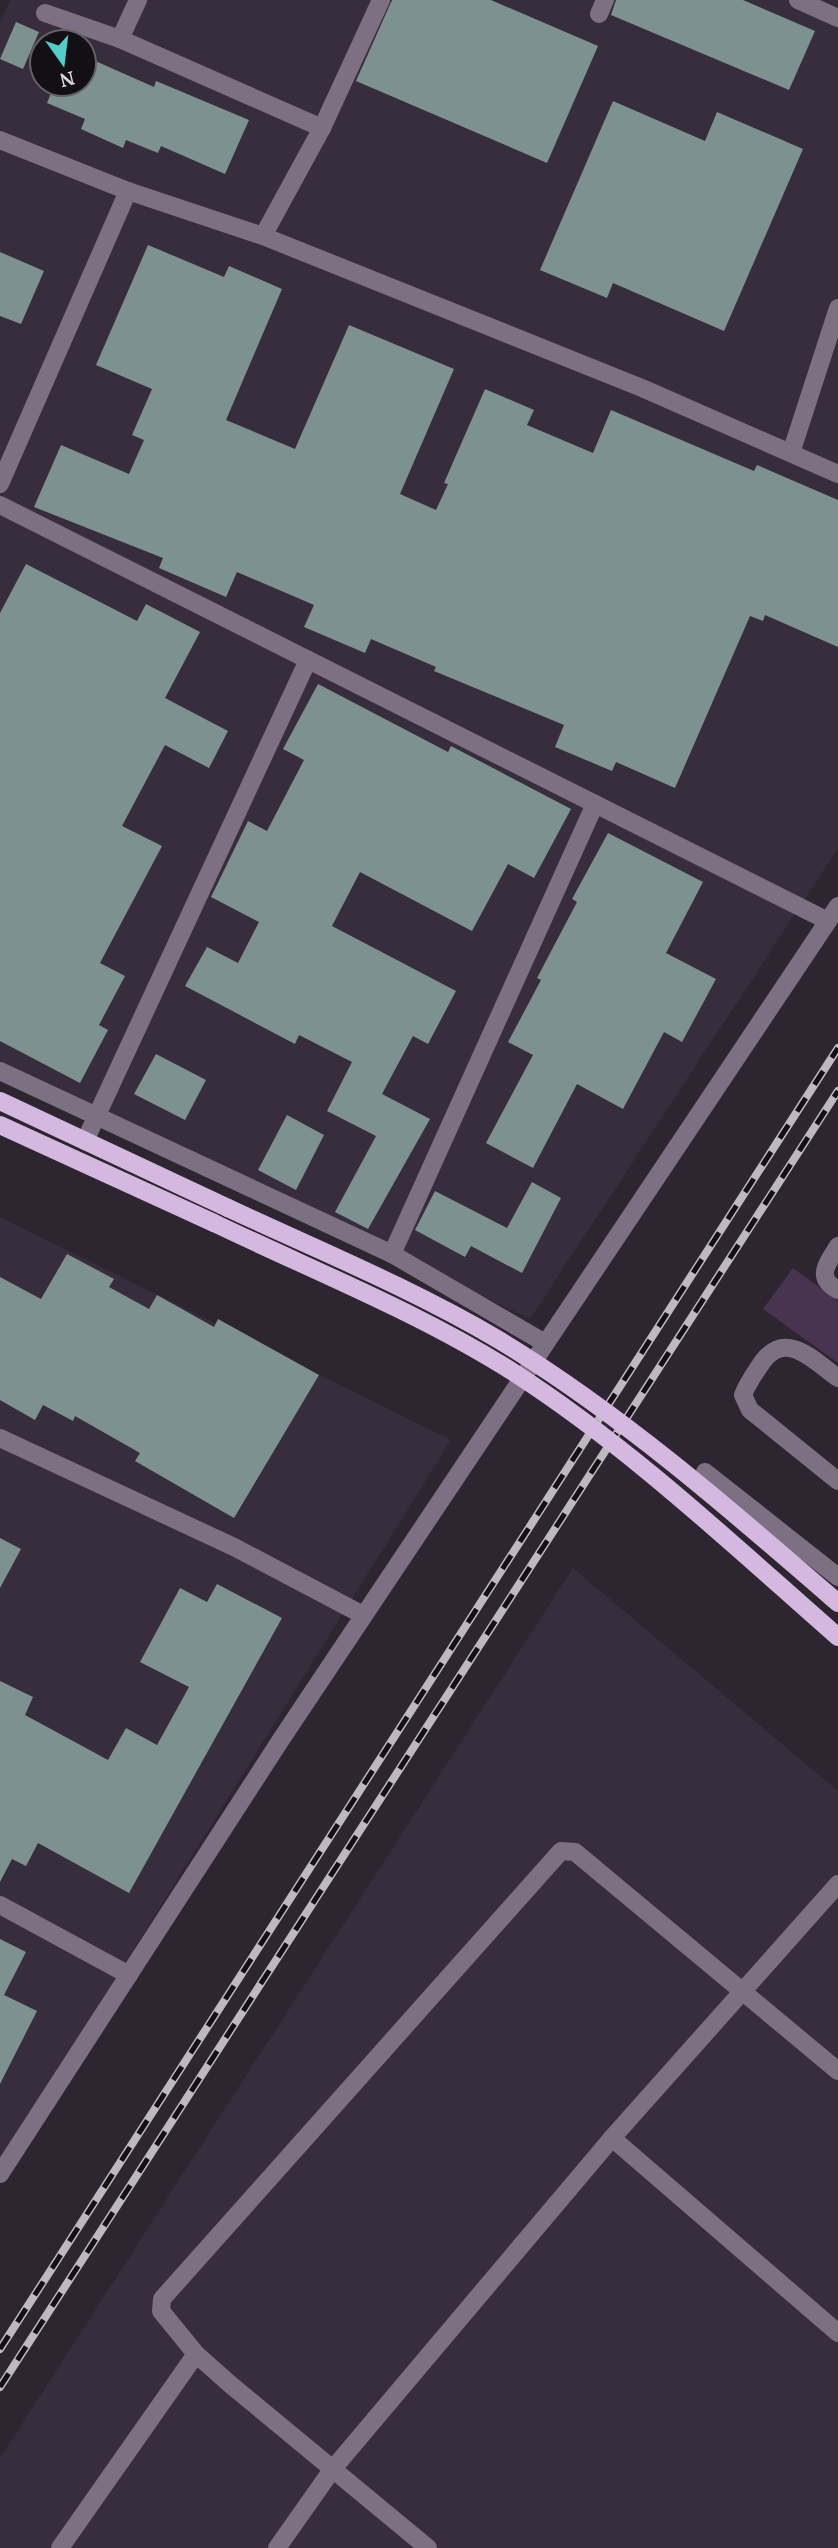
<svg xmlns="http://www.w3.org/2000/svg" width="838" height="2548" font-family="'PT Serif',serif">
<rect width="100%" height="100%" fill="#2d2530"/>
<!-- built -->
<g fill="#382d3d" fill-rule="evenodd">
<path d="M 10,0 L 838,0 L 838,848 L 530,1319 L 0,1066 L 0,23 ZM 42,42 L 84,42 L 84,84 L 42,84 Z"/>
<polygon points="0,1217 451,1440 0,2164"/>
<polygon points="573,1568 838,1791 838,2548 0,2548 0,2458"/>
</g>
<!-- green -->
<polygon fill="#483351" points="793,1268 838,1301 838,1363 763,1309"/>
<!-- building -->
<g fill="#7d9290">
<polygon points="392,0 491,0 598,46 547,163 356,81"/>
<polygon points="616,0 743,0 815,31 789,90 611,15"/>
<polygon points="16,22 39,32 23,69 0,59"/>
<polygon points="84,56 154,87 156,81 249,120 225,174 161,146 158,153 126,140 123,148 81,129 85,119 47,103 55,84 84,84"/>
<polygon points="613,101 705,141 717,112 803,149 724,331 613,283 607,298 540,270"/>
<polygon points="148,245 224,277 229,266 282,289 226,420 295,449 349,325 454,369 400,494 436,510 448,484 444,483 485,389 534,410 527,425 593,453 611,410 754,471 757,465 838,500 838,647 765,615 763,621 750,616 675,788 616,762 612,771 555,747 564,725 434,671 436,667 371,639 365,653 304,627 314,605 237,572 226,597 159,568 163,558 34,507 61,445 129,474 144,440 132,435 152,389 96,365"/>
<polygon points="0,252 44,271 21,324 0,316"/>
<polygon points="26,564 137,621 146,604 200,632 165,698 228,731 209,768 165,745 122,826 162,846 100,963 125,976 99,1025 108,1030 80,1083 0,1041 0,613"/>
<polygon points="318,684 448,752 451,746 571,809 534,878 508,864 472,931 360,872 332,926 456,991 428,1044 413,1036 382,1094 430,1119 368,1229 335,1212 376,1136 327,1111 352,1062 299,1035 295,1044 185,986 207,947 238,963 259,922 211,897 248,821 267,831 304,760 283,749"/>
<polygon points="608,833 703,882 666,953 716,979 682,1042 664,1032 623,1109 577,1084 533,1168 486,1143 533,1055 508,1042 541,980 537,978 577,902 572,899"/>
<polygon points="156,1054 206,1080 185,1120 134,1094"/>
<polygon points="287,1115 324,1135 296,1190 258,1170"/>
<polygon points="532,1182 561,1198 522,1273 471,1246 465,1257 415,1230 435,1191 507,1228"/>
<polygon points="67,1254 114,1279 109,1287 149,1309 157,1295 214,1327 218,1319 319,1375 234,1518 135,1461 140,1453 75,1416 73,1421 43,1405 35,1420 0,1400 0,1277 41,1299"/>
<polygon points="0,1538 21,1549 0,1588"/>
<polygon points="217,1584 282,1618 129,1893 38,1843 26,1866 12,1859 0,1882 0,1681 33,1697 25,1715 108,1760 126,1728 157,1745 189,1687 140,1662 180,1588 207,1602"/>
<polygon points="0,1939 26,1952 4,1995 37,2011 0,2084"/>
</g>
<g fill="none" stroke-linecap="round" stroke-linejoin="round">
<!-- minor -->
<g stroke="#7e7083" stroke-width="18">
<polyline points="798,0 838,18"/>
<polyline points="45,13 120,39 322,128"/>
<polyline points="599,14 605,0"/>
<polyline points="120,39 138,0"/>
<polyline points="0,140 128,191 263,236 642,388 838,474"/>
<polyline points="263,236 322,128 381,0"/>
<polyline points="791,453 838,308"/>
<polyline points="0,484 128,191"/>
<polyline points="0,505 828,921"/>
<polyline points="0,1071 392,1254"/>
<polyline points="85,1141 308,660"/>
<path d="M 838,1246 C 827,1264 815,1278 838,1290"/>
<polyline points="545,1343 392,1254 595,804"/>
<path d="M 838,1378 C 814,1361 787,1330 763,1361 C 755,1373 748,1382 743,1395 L 750,1410 L 838,1481"/>
<polyline points="0,1438 234,1547 363,1615"/>
<polyline points="705,1472 838,1577"/>
<polyline points="0,1905 129,1975"/>
<polyline points="612,2138 838,2333"/>
<polyline points="0,2174 282,1738 838,906"/>
<polyline points="60,2548 196,2354"/>
<polyline points="277,2548 332,2470 612,2138 838,1884"/>
<polyline points="428,2548 231,2385 196,2354 161,2311 162,2299 561,1851 575,1852 838,2071"/>
</g>
<!-- major -->
<g stroke="#d4b8df" stroke-width="18">
<polyline points="0,1101 228,1208"/>
<polyline points="0,1125 214,1223"/>
</g>
<!-- rail casing -->
<g stroke="#beb8c0" stroke-width="8">
<g id="rail">
<polyline points="0,2349 838,1048"/>
<polyline points="0,2387 838,1091"/>
</g>
</g>
<!-- rail -->
<use href="#rail" stroke="#131015" stroke-width="5" stroke-dasharray="16" stroke-linecap="butt"/>
<!-- major-bridge -->
<g stroke="#d4b8df" stroke-width="18">
<path d="M 228,1208 C 318,1250 413,1289 499,1340 C 621,1414 731,1510 838,1603"/>
<path d="M 214,1223 C 314,1271 420,1313 513,1372 C 631,1448 733,1545 838,1637"/>
</g>
</g>
<!-- north arrow -->
<g transform="translate(63 63) rotate(166)"><circle r="33" fill="#131015" stroke="#646066" stroke-width="2"/>
<path d="M0-5L12 26L0 18L-12 26Z" fill="#54cdc8"/>
<text y="-10" font-size="19" font-weight="bold" text-anchor="middle" fill="#ddd8df">N</text>
</g>
</svg>
